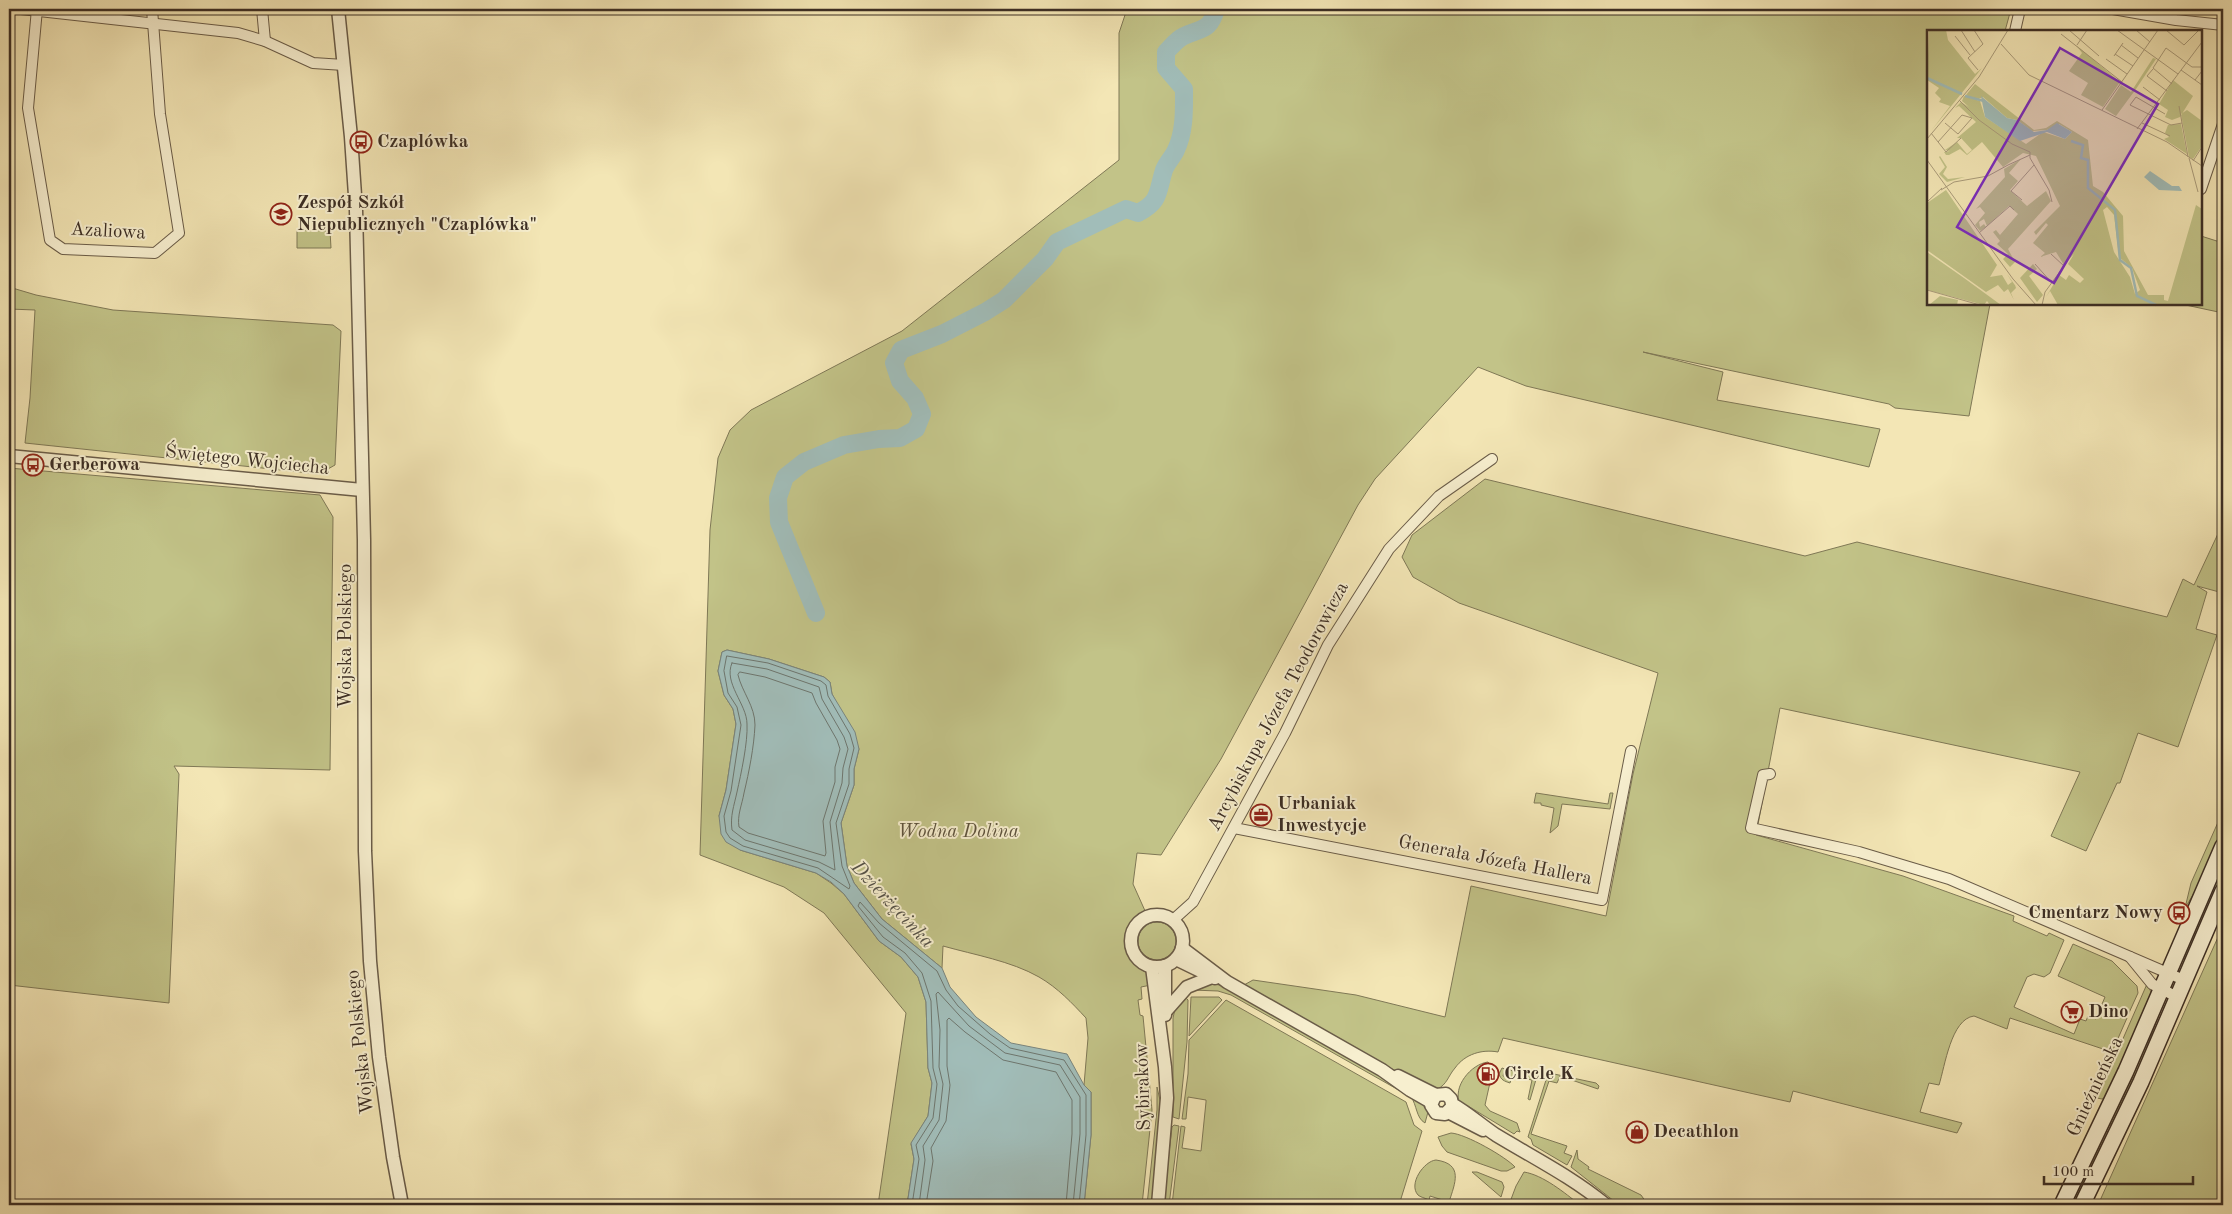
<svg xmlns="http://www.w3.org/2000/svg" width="2232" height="1214" font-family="'Old Standard TT',serif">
<rect width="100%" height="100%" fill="#f3e6b5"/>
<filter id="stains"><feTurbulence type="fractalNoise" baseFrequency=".004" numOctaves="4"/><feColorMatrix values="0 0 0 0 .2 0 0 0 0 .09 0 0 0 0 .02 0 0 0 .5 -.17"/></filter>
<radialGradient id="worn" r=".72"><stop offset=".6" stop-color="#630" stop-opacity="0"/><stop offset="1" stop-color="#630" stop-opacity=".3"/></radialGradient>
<!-- green -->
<g fill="#c2c388" stroke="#7f7856">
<path d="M 1127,9 L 2011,9 L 2005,31 L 1928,31 L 1928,304 L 1990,304 L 1969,416 L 1895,408 L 1889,404 L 1643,352 L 1723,372 L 1717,400 L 1880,429 L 1869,467 L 1526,386 L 1478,367 L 1375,479 L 1358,505 L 1221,759 L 1161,855 L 1137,853 L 1133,884 L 1146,913 C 1130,921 1121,940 1132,957 C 1140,969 1148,968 1151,985 L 1141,987 L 1142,999 L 1138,1000 L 1140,1015 L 1143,1016 L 1152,1110 L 1142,1205 L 1084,1205 L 1091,1135 L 1091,1092 L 1084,1085 L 1088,1038 L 1086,1018 C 1072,1003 1058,988 1039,977 C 1011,961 975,955 943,946 L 942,968 L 882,919 L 854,883 L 847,866 L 841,823 L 854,785 L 854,769 L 859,749 L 832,694 L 830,682 L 824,677 L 769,659 L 727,650 L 722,652 L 718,671 L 724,695 L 733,709 L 736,724 L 726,790 L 719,816 L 740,850 L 816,873 L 831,883 L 844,894 L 879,941 L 901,957 L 918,977 L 926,1002 L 928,1068 L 932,1083 L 928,1116 L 911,1144 L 914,1159 L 907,1205 L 878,1205 L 906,1013 L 824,913 L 784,887 L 700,855 L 710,530 L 718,458 L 730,430 L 751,410 L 902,331 L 1119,160 L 1119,33 Z"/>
<polygon points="297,230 330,231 331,248 297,248"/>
<polygon points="2201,236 2223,243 2223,313 2181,304 2201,304"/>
<polygon points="9,287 36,295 113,310 333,325 341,331 335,465 319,474 25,443 30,398 35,310 9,309"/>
<polygon points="9,468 320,495 333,517 330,770 174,766 179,774 169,1003 9,985"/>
<path d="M 1485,479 L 1805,556 L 1857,542 L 2167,617 L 2183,579 L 2194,585 L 2223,523 L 2223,593 L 2197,586 L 2207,592 L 2196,629 L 2217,635 L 2178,747 L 2138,733 L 2120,783 L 2117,783 L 2086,851 L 2051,836 L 2080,772 L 1780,708 L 1756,835 L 1903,876 L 2014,916 L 2013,921 L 2047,936 L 2049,933 L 2064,940 L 2050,973 L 2044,977 L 2034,974 L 2027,977 L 2014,1007 L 2074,1034 L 2080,1019 L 2086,1021 L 2088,1016 L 2096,1019 L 2101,1007 L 2127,1018 L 2112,1052 L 2010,1018 L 2007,1029 L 1974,1016 C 1951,1019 1945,1066 1939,1085 L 1929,1083 L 1920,1112 L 1962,1123 L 1957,1133 L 1793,1091 L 1790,1102 L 1503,1038 L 1498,1052 C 1482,1049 1465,1054 1455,1068 C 1448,1076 1447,1085 1437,1089 L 1392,1069 L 1244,985 L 1253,980 L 1356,995 L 1445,1017 L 1471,886 L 1606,916 L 1633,774 L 1658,673 L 1459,603 L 1413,577 L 1402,557 L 1412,535 Z"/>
<polygon points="1536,793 1608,804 1610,793 1613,793 1610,809 1562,804 1558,826 1550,833 1554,808 1541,805 1541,803 1534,803"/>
<polygon points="2223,811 2223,832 2205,875 2185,908 2191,883"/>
<polygon points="2223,859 2223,877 2189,956 2185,959 2182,957"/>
<circle cx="1157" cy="941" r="19"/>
<polygon points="2223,926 2223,1205 2098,1205"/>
<polygon points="2073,944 2112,961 2137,986 2138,993 2128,1015 2102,1004 2105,997 2058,976"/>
<path d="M 1210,984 L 1221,985 L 1391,1081 L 1423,1101 L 1428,1112 L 1425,1123 C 1416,1118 1417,1105 1411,1097 L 1231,995 L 1218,991 L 1192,990 Z"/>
<polygon points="2147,984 2152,994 2109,1096 2102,1099 2097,1098"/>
<polygon points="1183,995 1188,1000 1187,1042 1179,1119 1173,1117 1173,1018 1175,1009"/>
<polygon points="1191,997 1219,997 1222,1000 1189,1036"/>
<polygon points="1226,1000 1406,1102 1414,1125 1422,1131 1399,1205 1172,1205 1181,1126 1185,1127 1182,1148 1201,1151 1206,1102 1206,1100 1188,1097 1186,1119 1182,1119 1188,1074 1189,1040"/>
<polygon points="2164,1000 2131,1091 2114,1126 2108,1123"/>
<path d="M 1488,1062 L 1494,1069 L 1494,1071 L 1484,1069 L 1482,1075 L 1491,1078 L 1485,1105 L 1490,1111 L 1517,1123 L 1520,1132 L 1517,1131 L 1514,1134 L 1468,1106 L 1460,1104 C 1452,1087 1471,1064 1488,1062 Z"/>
<path d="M 1502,1068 L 1505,1069 L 1503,1076 L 1506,1076 L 1508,1069 L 1520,1074 L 1521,1072 L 1537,1076 L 1530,1100 L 1528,1099 L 1532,1080 L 1512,1076 L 1510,1083 C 1504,1081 1501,1080 1499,1074 Z"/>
<polygon points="1554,1074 1596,1083 1599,1086 1598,1089 1560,1076 1557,1083 1549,1081 1531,1134 1567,1146 1564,1153 1572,1156 1567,1165 1533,1145 1531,1139 1528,1137 1546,1080"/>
<polygon points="1157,1087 1162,1109 1152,1205 1147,1205 1157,1110"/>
<polygon points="1174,1125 1179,1126 1169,1205 1163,1205 1172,1127"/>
<polygon points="2104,1130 2111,1133 2076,1205 2068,1205"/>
<path d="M 1451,1133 C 1466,1134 1506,1157 1515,1167 L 1507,1171 L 1501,1171 L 1447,1152 L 1442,1146 L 1438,1137 Z"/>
<polygon points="1577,1150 1578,1159 1589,1167 1588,1169 1641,1195 1648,1205 1619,1205 1571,1167"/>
<path d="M 1436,1160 C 1464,1164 1455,1183 1449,1202 L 1430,1196 L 1429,1200 C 1425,1198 1420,1197 1418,1195 C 1408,1184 1424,1161 1436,1160 Z"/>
<polygon points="1472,1172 1477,1172 1502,1182 1504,1187 1501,1197"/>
<path d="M 1524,1172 C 1543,1175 1565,1193 1580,1205 L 1519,1205 L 1510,1202 L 1516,1186 Z"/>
</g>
<!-- water -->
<polygon fill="#a1bdb9" stroke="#79847d" points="727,650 769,659 824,677 830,682 832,694 855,732 859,749 854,769 854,785 841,823 847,866 854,883 882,919 942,968 950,987 976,1017 1011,1043 1067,1054 1084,1085 1091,1092 1091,1135 1084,1205 907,1205 914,1159 911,1143 928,1116 932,1083 928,1068 926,1002 918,977 901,957 879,941 844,894 831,882 816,873 740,850 726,842 721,834 719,816 726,790 736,724 733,709 724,695 718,671 722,652"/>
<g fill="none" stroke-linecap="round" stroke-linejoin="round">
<!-- shore -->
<g stroke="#6e766e" stroke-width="1">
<polygon points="727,656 768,663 821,681 826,685 828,696 850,734 854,748 849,769 849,784 836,823 842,866 850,886 849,889 818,868 743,846 730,838 726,832 724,816 731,791 741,725 737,707 728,693 724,671"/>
<path d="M 732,663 L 767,669 L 819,687 L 822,699 L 844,737 L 848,749 L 843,768 L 842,783 L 830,822 L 835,870 L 819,862 L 745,840 L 732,830 C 730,816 734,806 737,792 C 741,774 748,742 747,724 C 747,704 723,683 732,663 Z"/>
<path d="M 740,672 L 765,677 L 812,693 L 816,703 L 837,740 L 840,749 L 835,767 L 835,782 L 823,821 L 826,853 L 825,856 L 748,833 L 739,827 C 737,815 742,805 744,793 C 749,772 754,747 755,725 C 755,706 742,692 738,675 Z"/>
<polyline points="912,1205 919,1159 916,1145 933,1118 937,1084 933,1068 931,1001 922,973 905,953 883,937 858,906 860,902 879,923 937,971 946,990 958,1006 990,1034 1010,1048 1064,1060 1086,1095 1086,1135 1079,1205"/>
<polyline points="919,1205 925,1160 923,1146 939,1120 943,1084 939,1067 940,1030 936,994 938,992 969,1026 1005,1053 1060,1065 1080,1097 1080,1134 1073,1205"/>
<polyline points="926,1205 933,1161 931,1148 946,1121 950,1085 947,1066 947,1020 949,1018 965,1032 1003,1060 1056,1072 1072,1100 1072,1134 1066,1205"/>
</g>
<!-- river -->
<path stroke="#a1bdb9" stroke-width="18" d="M 816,613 L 779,522 L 778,498 L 785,477 L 804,462 L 844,445 L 879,439 L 900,438 L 916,429 L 922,414 L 915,398 L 900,381 L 894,363 L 901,350 L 942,334 L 985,312 L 1004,300 L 1045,259 L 1057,242 L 1126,209 L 1138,213 C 1161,201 1157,192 1164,170 C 1167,162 1173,157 1176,150 C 1185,131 1184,109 1184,89 L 1166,68 L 1166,52 C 1171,47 1177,39 1184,36 C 1202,28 1210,31 1216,9"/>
<!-- minor casing -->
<g stroke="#6a5c48" stroke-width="12">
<g id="minor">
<polyline points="21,9 238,33 265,41 313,63 344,65"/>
<polyline points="37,9 28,108 50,240 63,249 155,253 179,233 160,114 152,9"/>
<polyline points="262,9 265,41"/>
<polyline points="2113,9 2176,20 2223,25"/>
<polyline points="2015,31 2020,9"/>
<polyline points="2201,189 2223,124"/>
<polyline points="1770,774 1763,775 1751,828 1859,852 1949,879 2184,980"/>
<polyline points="1234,828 1602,900 1631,751"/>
<polyline points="1173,920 1193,902 1285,733 1328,645 1389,549 1439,496 1492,459"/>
<polyline points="2130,957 2152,984 2177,997"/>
</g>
</g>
<!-- tertiary casing -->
<g stroke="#6a5c48" stroke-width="15">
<g id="tertiary">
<polyline points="338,9 351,137 356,210 364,540 365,851 370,961 379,1057 393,1157 402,1205"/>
<polyline points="9,456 362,490"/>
<circle cx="1157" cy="941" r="26"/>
<polyline points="1182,948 1227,982 1382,1070 1410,1090 1431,1102"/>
<polyline points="1176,959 1215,978"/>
<polyline points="1152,967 1165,1067 1167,1098 1158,1205"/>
<polyline points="1165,1012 1187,987 1212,977"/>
<polyline points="1165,1015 1165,966"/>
<path d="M 1398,1076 L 1436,1095 L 1446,1094 L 1451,1099 L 1452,1104 C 1468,1113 1481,1125 1496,1135 C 1534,1158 1572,1177 1606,1205"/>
<polyline points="1435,1096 1431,1105 1436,1113 1445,1114 1452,1107"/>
<polyline points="1448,1112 1483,1130"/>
</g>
</g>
<!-- secondary casing -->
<g stroke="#3c2e24" stroke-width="18">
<g id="secondary">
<polyline points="2062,1205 2126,1071 2223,846"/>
<polyline points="2082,1205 2141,1082 2223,891"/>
</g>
</g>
<!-- minor -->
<use href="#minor" stroke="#f7efcf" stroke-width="10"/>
<!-- tertiary -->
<use href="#tertiary" stroke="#f7efcf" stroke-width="12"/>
<!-- secondary -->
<use href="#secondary" stroke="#f7efcf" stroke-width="15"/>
</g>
<!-- icons -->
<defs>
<g id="bus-ring" transform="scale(1.125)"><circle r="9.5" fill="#f7efcf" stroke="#8f2418" stroke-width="1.5"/><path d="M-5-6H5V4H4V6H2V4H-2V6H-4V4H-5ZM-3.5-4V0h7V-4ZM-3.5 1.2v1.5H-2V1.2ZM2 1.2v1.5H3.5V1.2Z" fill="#8f2418"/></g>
<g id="university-ring" transform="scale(1.125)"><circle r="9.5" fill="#f7efcf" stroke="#8f2418" stroke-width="1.5"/><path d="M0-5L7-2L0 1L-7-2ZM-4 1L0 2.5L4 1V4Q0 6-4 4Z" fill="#8f2418"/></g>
<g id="office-ring" transform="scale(1.125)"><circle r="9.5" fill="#f7efcf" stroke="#8f2418" stroke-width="1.5"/><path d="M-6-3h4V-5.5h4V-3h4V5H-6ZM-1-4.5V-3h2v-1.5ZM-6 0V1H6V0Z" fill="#8f2418"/></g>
<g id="supermarket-ring" transform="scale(1.125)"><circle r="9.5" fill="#f7efcf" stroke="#8f2418" stroke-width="1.5"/><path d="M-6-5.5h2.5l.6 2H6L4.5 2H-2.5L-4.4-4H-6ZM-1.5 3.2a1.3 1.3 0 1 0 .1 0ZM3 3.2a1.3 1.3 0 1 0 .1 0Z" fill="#8f2418"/></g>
<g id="fuel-ring" transform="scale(1.125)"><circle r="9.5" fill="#f7efcf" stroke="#8f2418" stroke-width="1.5"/><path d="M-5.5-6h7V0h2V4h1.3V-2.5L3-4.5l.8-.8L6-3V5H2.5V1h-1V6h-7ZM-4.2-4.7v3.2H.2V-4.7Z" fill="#8f2418"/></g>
<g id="shop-ring" transform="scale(1.125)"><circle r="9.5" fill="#f7efcf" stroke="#8f2418" stroke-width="1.5"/><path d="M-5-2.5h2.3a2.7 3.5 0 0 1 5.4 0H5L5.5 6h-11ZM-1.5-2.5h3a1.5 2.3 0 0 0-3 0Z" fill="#8f2418"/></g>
</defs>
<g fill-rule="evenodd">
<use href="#bus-ring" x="361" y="142"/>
<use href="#university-ring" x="281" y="214"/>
<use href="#bus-ring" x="33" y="465"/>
<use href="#office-ring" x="1261" y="815"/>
<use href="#bus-ring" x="2179" y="913"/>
<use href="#supermarket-ring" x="2072" y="1012"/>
<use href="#fuel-ring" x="1488" y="1074"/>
<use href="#shop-ring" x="1637" y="1132"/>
</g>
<g text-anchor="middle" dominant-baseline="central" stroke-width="4" stroke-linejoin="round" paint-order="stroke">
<!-- poi labels -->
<g font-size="19" font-weight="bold" fill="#3c2e24" stroke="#f7efcf" text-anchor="start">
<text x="377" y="142">Czaplówka</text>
<text x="297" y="203">Zespół Szkół<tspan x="297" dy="22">Niepublicznych "Czaplówka"</tspan></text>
<text x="49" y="465">Gerberowa</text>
<text x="1277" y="804">Urbaniak<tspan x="1277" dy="22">Inwestycje</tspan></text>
<text x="2163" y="913" text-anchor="end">Cmentarz Nowy</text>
<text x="2088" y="1012">Dino</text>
<text x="1504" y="1074">Circle K</text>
<text x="1653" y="1132">Decathlon</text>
</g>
<!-- street labels -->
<g font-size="19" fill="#3c2e24" stroke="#f7efcf">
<text transform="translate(108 232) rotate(3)">Azaliowa</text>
<text transform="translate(247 461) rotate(6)">Świętego Wojciecha</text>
<text transform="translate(346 636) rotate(-90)">Wojska Polskiego</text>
<text transform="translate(1279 707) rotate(-62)">Arcybiskupa Józefa Teodorowicza</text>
<text transform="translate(1495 861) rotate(11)">Generała Józefa Hallera</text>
<text transform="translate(361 1042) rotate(-96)">Wojska Polskiego</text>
<text transform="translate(1144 1087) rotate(-92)">Sybiraków</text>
<text transform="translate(2096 1087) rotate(-65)">Gnieźnieńska</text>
</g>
<!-- park labels -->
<g font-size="19" font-style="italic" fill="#5e533d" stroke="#f7efcf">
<text x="958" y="832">Wodna Dolina</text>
</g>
<!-- water labels -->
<g font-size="20" font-style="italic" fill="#555249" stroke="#f7efcf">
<text transform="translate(892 905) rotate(47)">Dzierżęcinka</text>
</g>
</g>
<!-- overview -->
<g transform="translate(1927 30)">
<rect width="275" height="275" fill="#f3e6b5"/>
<path d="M 2,0 L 19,0 L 21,10 L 48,44 L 55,38 L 4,101 L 23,76 L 12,72 L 14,69 L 8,63 L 12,58 L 0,50 ZM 149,15 L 193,52 L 176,77 L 154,65 L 161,53 L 142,41 L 155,23 ZM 226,28 L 229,29 L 209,59 L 189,86 L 178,79 L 194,55 L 204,62 ZM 246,50 L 266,66 L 253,87 L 245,90 L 238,87 L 241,80 L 232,74 ZM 48,54 L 107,100 L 119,98 L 130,91 L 161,110 L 166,156 L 176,162 L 196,186 L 197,221 L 221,265 L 237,265 L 237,270 L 241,271 L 269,175 L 275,179 L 275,275 L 131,275 L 123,261 L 119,267 L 132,245 L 139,250 L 142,245 L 153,253 L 157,249 L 141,234 L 147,224 L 137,235 L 129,222 L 113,227 L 118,223 L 106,213 L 121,195 L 119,193 L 109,205 L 107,202 L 133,176 L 109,126 L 96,123 L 76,137 L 55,112 L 40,125 L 33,119 L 22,125 L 19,125 L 17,122 L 13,126 L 20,137 L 16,144 L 21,149 L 38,147 L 20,152 L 12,144 L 18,137 L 12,127 L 17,122 L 23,121 L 18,120 L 30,112 L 40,124 L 45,120 L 34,108 L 30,108 L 49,92 L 32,76 L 28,78 L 34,72 L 42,77 L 35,71 L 37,66 L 53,71 L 58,87 L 99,114 L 116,102 L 138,109 L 145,102 L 132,94 L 120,100 L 105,101 L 90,90 L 80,88 L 56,67 L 49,70 L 39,65 ZM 180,177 L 187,185 L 192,227 L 205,238 L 213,260 L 208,264 L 203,247 L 187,222 L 176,180 ZM 260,80 L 275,91 L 275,116 L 266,129 L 262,127 L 254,84 ZM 254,94 L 260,124 L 237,109 L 242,107 L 238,103 L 241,95 ZM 94,129 L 82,143 L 91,151 L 83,160 L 100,176 L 119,161 L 124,171 L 81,219 L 88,232 L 83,237 L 76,229 L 81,224 L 70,214 L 73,211 L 66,202 L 69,200 L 73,205 L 91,184 L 82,176 L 60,196 L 57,189 L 52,192 L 53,197 L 57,194 L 59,197 L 53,201 L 48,195 L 58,183 L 53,177 L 49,179 L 78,147 L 77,139 ZM 19,160 L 70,235 L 63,247 L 75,245 L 81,255 L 85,252 L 80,244 L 90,258 L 88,255 L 89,258 L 84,263 L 87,270 L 81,259 L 77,262 L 71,255 L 59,262 L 0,220 L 0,173 ZM 0,222 L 37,248 L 74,275 L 63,275 L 60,271 L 57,275 L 0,260 ZM 106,234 L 110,239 L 102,246 L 116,265 L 110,272 L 93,248 ZM 13,266 L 31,270 L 30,275 L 2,275 Z" fill="#c2c388" fill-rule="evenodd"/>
<path d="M 54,66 L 80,88 L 90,90 L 107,102 L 120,100 L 130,93 L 145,102 L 138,109 L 120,102 L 93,111 L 58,87 ZM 223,141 L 245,156 L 252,156 L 255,161 L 232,160 L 217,147 Z" fill="#a1bdb9"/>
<path fill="none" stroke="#a1bdb9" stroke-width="2.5" d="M 0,48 L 35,64M 38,66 L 57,71M 144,111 L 156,115 L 154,128 L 161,130 L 161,158 L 188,180 L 193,230 L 204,238 L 210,266 L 229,275"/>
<path fill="none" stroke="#aa9c7b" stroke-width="1" d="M 34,0 L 48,22M 47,0 L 56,14 L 41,28 L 51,40M 142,0 L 172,26M 190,0 L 251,44M 209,0 L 223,12M 239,0 L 257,15 L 272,0M 134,4 L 195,52M 28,6 L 43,25M 74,14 L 102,45 L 240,112 L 275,136M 150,15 L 160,0M 194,15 L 211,28M 188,24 L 206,36M 187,26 L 196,13M 179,29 L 200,44M 226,39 L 220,46 L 240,61M 254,40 L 275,55M 268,50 L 275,41 L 275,30M 245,54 L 226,38 L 239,18 L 265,37 L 275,37M 216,57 L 233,70M 32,70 L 52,90 L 85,114 L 103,122 L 103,128 L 122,160 L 125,172M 252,76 L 261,127M 175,80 L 231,0M 238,84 L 209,67 L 203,75 L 244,95 L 255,93M 18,93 L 31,104 L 45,88 L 35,85M 215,93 L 243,106M 210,99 L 275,12M 4,103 L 19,122 L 34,108M 0,109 L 52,47 L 81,0M 11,112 L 35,85M 262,128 L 271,162M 0,130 L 86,249 L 109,275M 266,131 L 275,117M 81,135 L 103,125M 14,160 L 27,152 L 61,146 L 81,135M 95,170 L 84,161 L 107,135M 0,172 L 15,158M 52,203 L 83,176 L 87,180M 108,234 L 125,253M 0,260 L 53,275M 115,275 L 118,262 L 137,236 L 124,224"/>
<path fill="#7b2cbf" fill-opacity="0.15" stroke="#7b2cbf" stroke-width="2.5" d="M 133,18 L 231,74 L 127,253 L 30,197 Z"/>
<rect width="275" height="275" fill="none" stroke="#3c2e24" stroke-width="2.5"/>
</g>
<!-- margin -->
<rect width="2232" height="1214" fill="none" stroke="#f3e6b5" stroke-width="30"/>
<rect x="10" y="10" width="2212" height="1194" fill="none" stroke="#3c2e24" stroke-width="2.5"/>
<rect x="15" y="15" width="2202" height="1184" fill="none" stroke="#3c2e24"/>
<!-- scale -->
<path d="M2044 1176v8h149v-8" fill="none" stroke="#3c2e24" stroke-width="2.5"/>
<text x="2052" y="1176" font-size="15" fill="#3c2e24" stroke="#f7efcf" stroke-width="4" paint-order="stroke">100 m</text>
<rect width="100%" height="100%" filter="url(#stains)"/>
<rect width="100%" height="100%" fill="url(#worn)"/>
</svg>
